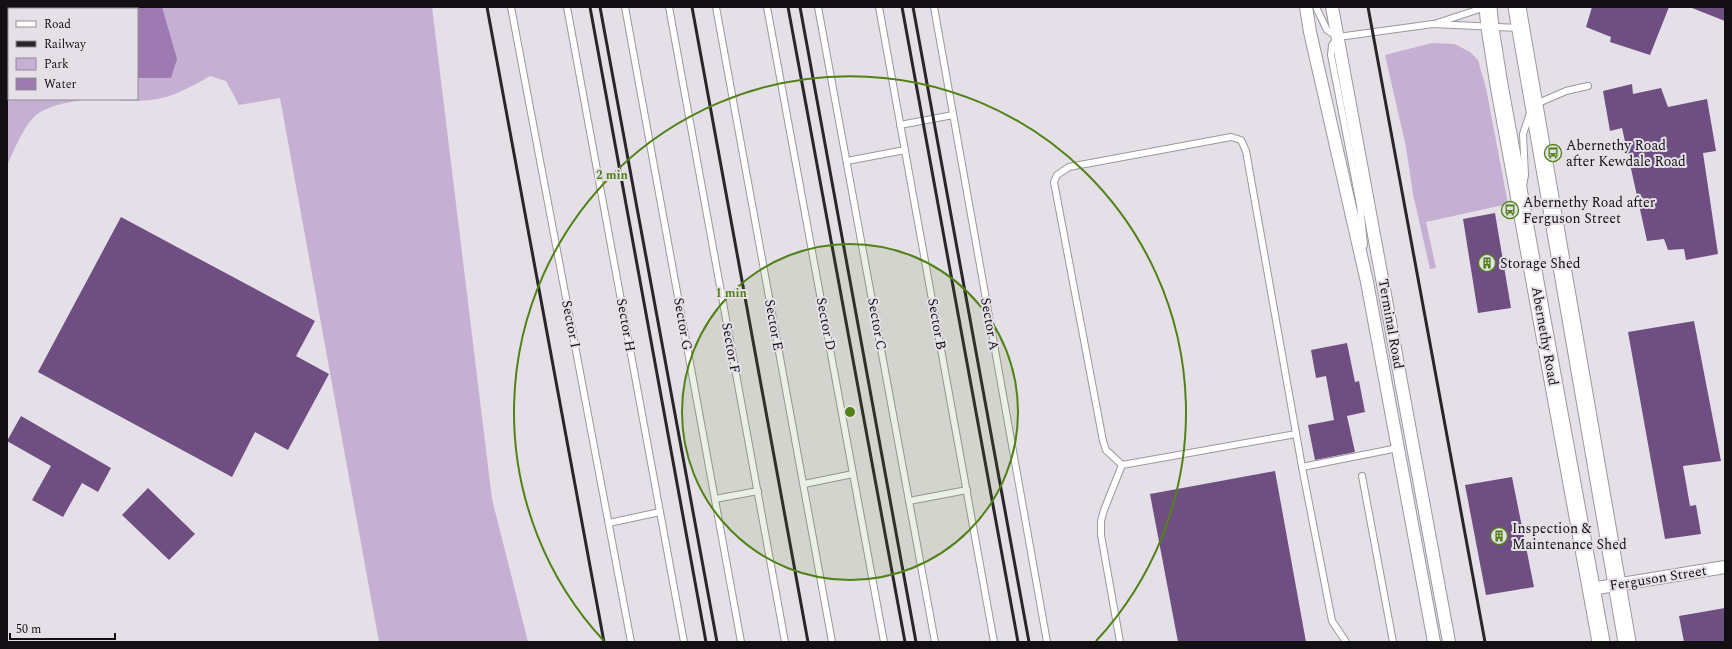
<svg xmlns="http://www.w3.org/2000/svg" width="1732" height="649" font-family="Spectral,serif">
<rect width="100%" height="100%" fill="#e5e0e8"/>
<!-- green -->
<g fill="#c5afd2">
<path d="M 7,7 L 432,7 L 492,499 L 528,642 L 379,642 L 280,98 L 239,105 L 226,81 L 210,76 C 169,100 153,104 106,99 L 137,99 L 137,9 L 9,9 L 9,99 L 90,99 C 74,101 46,105 34,117 C 24,126 12,154 7,166 Z"/>
<polygon points="1432,43 1455,44 1470,52 1478,60 1486,88 1508,204 1426,222 1436,268 1430,269 1413,194 1406,147 1385,55"/>
</g>
<!-- water -->
<polygon fill="#9d7bb2" points="7,7 162,7 177,59 171,78 137,78 137,9 9,9 9,63 7,62"/>
<!-- building -->
<g fill="#6f4e82">
<polygon points="1592,7 1669,7 1650,55 1610,42 1611,37 1586,27"/>
<polygon points="1692,7 1725,7 1725,21 1692,8"/>
<polygon points="1632,84 1633,94 1661,88 1668,107 1707,99 1716,151 1703,153 1718,254 1686,260 1684,249 1668,250 1664,239 1647,241 1622,128 1610,131 1603,91"/>
<polygon points="1495,213 1511,308 1478,313 1463,219"/>
<polygon points="121,217 315,321 296,356 329,374 288,450 255,432 232,477 38,372"/>
<polygon points="1694,321 1721,461 1683,466 1690,506 1696,505 1701,534 1665,539 1628,332"/>
<polygon points="1347,343 1355,382 1359,381 1365,412 1347,416 1355,452 1315,460 1308,425 1334,420 1326,376 1316,378 1311,350"/>
<polygon points="21,416 111,468 98,492 82,483 63,517 32,500 51,466 7,441"/>
<polygon points="1275,471 1306,642 1178,642 1150,494"/>
<polygon points="1512,477 1534,587 1486,595 1465,485"/>
<polygon points="148,488 195,534 169,560 122,515"/>
<polygon points="1725,608 1725,642 1684,642 1679,616"/>
</g>
<g fill="none" stroke-linecap="round" stroke-linejoin="round">
<!-- lane casing -->
<g stroke="#9c979f" stroke-width="8">
<g id="lane">
<polyline points="511,7 631,642"/>
<polyline points="567,7 684,642"/>
<polyline points="625,7 741,642"/>
<polyline points="669,7 785,642"/>
<polyline points="716,7 832,642"/>
<polyline points="767,7 884,642"/>
<polyline points="818,7 935,642"/>
<polyline points="879,7 994,642"/>
<polyline points="934,7 1047,642"/>
<polyline points="1316,7 1327,30 1338,37 1332,45 1331,55 1360,205 1364,245"/>
<polyline points="1437,23 1486,7"/>
<polyline points="1338,37 1433,24 1519,28"/>
<polyline points="1536,104 1566,91 1588,86"/>
<polyline points="900,125 953,115"/>
<polyline points="847,161 905,150"/>
<polyline points="1523,186 1525,175 1523,134 1530,113"/>
<polyline points="1122,465 1106,450 1103,441 1054,182 1057,175 1069,167 1231,137 1241,140 1246,151 1302,467"/>
<polyline points="1362,476 1393,642"/>
<polyline points="804,484 853,474"/>
<polyline points="715,499 758,491"/>
<polyline points="909,501 967,490"/>
<polyline points="609,523 660,512"/>
<polyline points="1120,642 1101,535 1101,521 1104,510 1122,465 1296,434"/>
<polyline points="1346,642 1332,621 1302,467 1398,448"/>
</g>
</g>
<!-- street casing -->
<g stroke="#9c979f" stroke-width="14">
<g id="street">
<polyline points="1306,7 1310,32 1367,282 1434,642"/>
<polyline points="1332,7 1449,642"/>
<polyline points="1591,589 1725,567"/>
</g>
</g>
<!-- secondary casing -->
<g stroke="#9c979f" stroke-width="19">
<g id="secondary">
<polyline points="1488,7 1490,28 1499,85 1601,642"/>
<polyline points="1517,7 1627,642"/>
</g>
</g>
<!-- lane -->
<use href="#lane" stroke="#fff" stroke-width="6"/>
<!-- street -->
<use href="#street" stroke="#fff" stroke-width="12"/>
<!-- secondary -->
<use href="#secondary" stroke="#fff" stroke-width="17"/>
<!-- rail -->
<g stroke="#28262a" stroke-width="3">
<polyline points="487,7 604,642"/>
<polyline points="590,7 706,642"/>
<polyline points="600,7 717,642"/>
<polyline points="692,7 808,642"/>
<polyline points="788,7 905,642"/>
<polyline points="800,7 916,642"/>
<polyline points="902,7 1018,642"/>
<polyline points="913,7 1029,642"/>
<polyline points="1368,7 1485,642"/>
</g>
</g>
<!-- distance rings -->
<circle cx="850" cy="412" r="168" fill="#508216" fill-opacity=".12"/>
<g fill="none" stroke="#508216" stroke-width="2">
<circle cx="850" cy="412" r="168"/>
<path d="M604 641A336 336 0 1 1 1096 641"/>
</g>
<!-- icons -->
<defs>
<g id="bus-ring" transform="scale(0.9)"><circle r="9.5" fill="#e5e0e8" stroke="#508216" stroke-width="1.5"/><path d="M-5-6H5V4H4V6H2V4H-2V6H-4V4H-5ZM-3.5-4V0h7V-4ZM-3.5 1.2v1.5H-2V1.2ZM2 1.2v1.5H3.5V1.2Z" fill="#508216"/></g>
<g id="building-ring" transform="scale(0.9)"><circle r="9.5" fill="#e5e0e8" stroke="#508216" stroke-width="1.5"/><path d="M-4-6H4V6H1V3H-1V6H-4ZM-2.5-4.3h1.7v1.8h-1.7ZM.8-4.3h1.7v1.8H.8ZM-2.5-1h1.7V.8h-1.7ZM.8-1h1.7V.8H.8Z" fill="#508216"/></g>
</defs>
<g fill-rule="evenodd">
<use href="#bus-ring" x="1553" y="153"/>
<use href="#bus-ring" x="1510" y="210"/>
<use href="#building-ring" x="1487" y="263"/>
<use href="#building-ring" x="1499" y="536"/>
</g>
<g text-anchor="middle" dominant-baseline="central" stroke-width="4" stroke-linejoin="round" paint-order="stroke">
<!-- poi labels -->
<g font-size="14" fill="#121013" stroke="#e5e0e8" text-anchor="start">
<text x="1566" y="145">Abernethy Road<tspan x="1566" dy="16">after Kewdale Road</tspan></text>
<text x="1523" y="202">Abernethy Road after<tspan x="1523" dy="16">Ferguson Street</tspan></text>
<text x="1500" y="263">Storage Shed</text>
<text x="1512" y="528">Inspection &amp;<tspan x="1512" dy="16">Maintenance Shed</tspan></text>
</g>
<!-- street labels -->
<g font-size="14" fill="#121013" stroke="#e5e0e8">
<text transform="translate(571 324) rotate(79)">Sector I</text>
<text transform="translate(683 324) rotate(80)">Sector G</text>
<text transform="translate(826 324) rotate(79)">Sector D</text>
<text transform="translate(877 324) rotate(80)">Sector C</text>
<text transform="translate(937 324) rotate(80)">Sector B</text>
<text transform="translate(990 324) rotate(80)">Sector A</text>
<text transform="translate(1391 324) rotate(80)">Terminal Road</text>
<text transform="translate(626 325) rotate(80)">Sector H</text>
<text transform="translate(774 325) rotate(80)">Sector E</text>
<text transform="translate(1545 336) rotate(80)">Abernethy Road</text>
<text transform="translate(731 348) rotate(80)">Sector F</text>
<text transform="translate(1658 578) rotate(-9)">Ferguson Street</text>
</g>
</g>
<circle cx="850" cy="412" r="6" fill="#508216" stroke="#e5e0e8" stroke-width="2"/>
<g font-size="12" text-anchor="middle" font-weight="bold" fill="#508216" stroke="#e5e0e8" stroke-width="4" stroke-linejoin="round" paint-order="stroke">
<text x="612" y="179">2 min</text>
<text x="731" y="297">1 min</text>
</g>
<!-- border -->
<rect width="1732" height="649" fill="none" stroke="#121013" stroke-width="16"/>
<!-- legend -->
<rect x="8" y="8" width="130" height="92" fill="#e5e0e8" stroke="#918d93"/>
<rect x="16" y="21" width="20" height="6" fill="#ffffff" stroke="#918d93"/>
<text x="44" y="28" font-size="12" fill="#121013">Road</text>
<rect x="16" y="41" width="20" height="6" fill="#28262a" stroke="#918d93"/>
<text x="44" y="48" font-size="12" fill="#121013">Railway</text>
<rect x="16" y="58" width="20" height="12" fill="#c5afd2" stroke="#918d93"/>
<text x="44" y="68" font-size="12" fill="#121013">Park</text>
<rect x="16" y="78" width="20" height="12" fill="#9d7bb2" stroke="#918d93"/>
<text x="44" y="88" font-size="12" fill="#121013">Water</text>
<!-- scale -->
<path d="M10 633v6h105v-6" fill="none" stroke="#121013" stroke-width="2"/>
<text x="16" y="633" font-size="12" fill="#121013" stroke="#e5e0e8" stroke-width="3" paint-order="stroke">50 m</text>
</svg>
